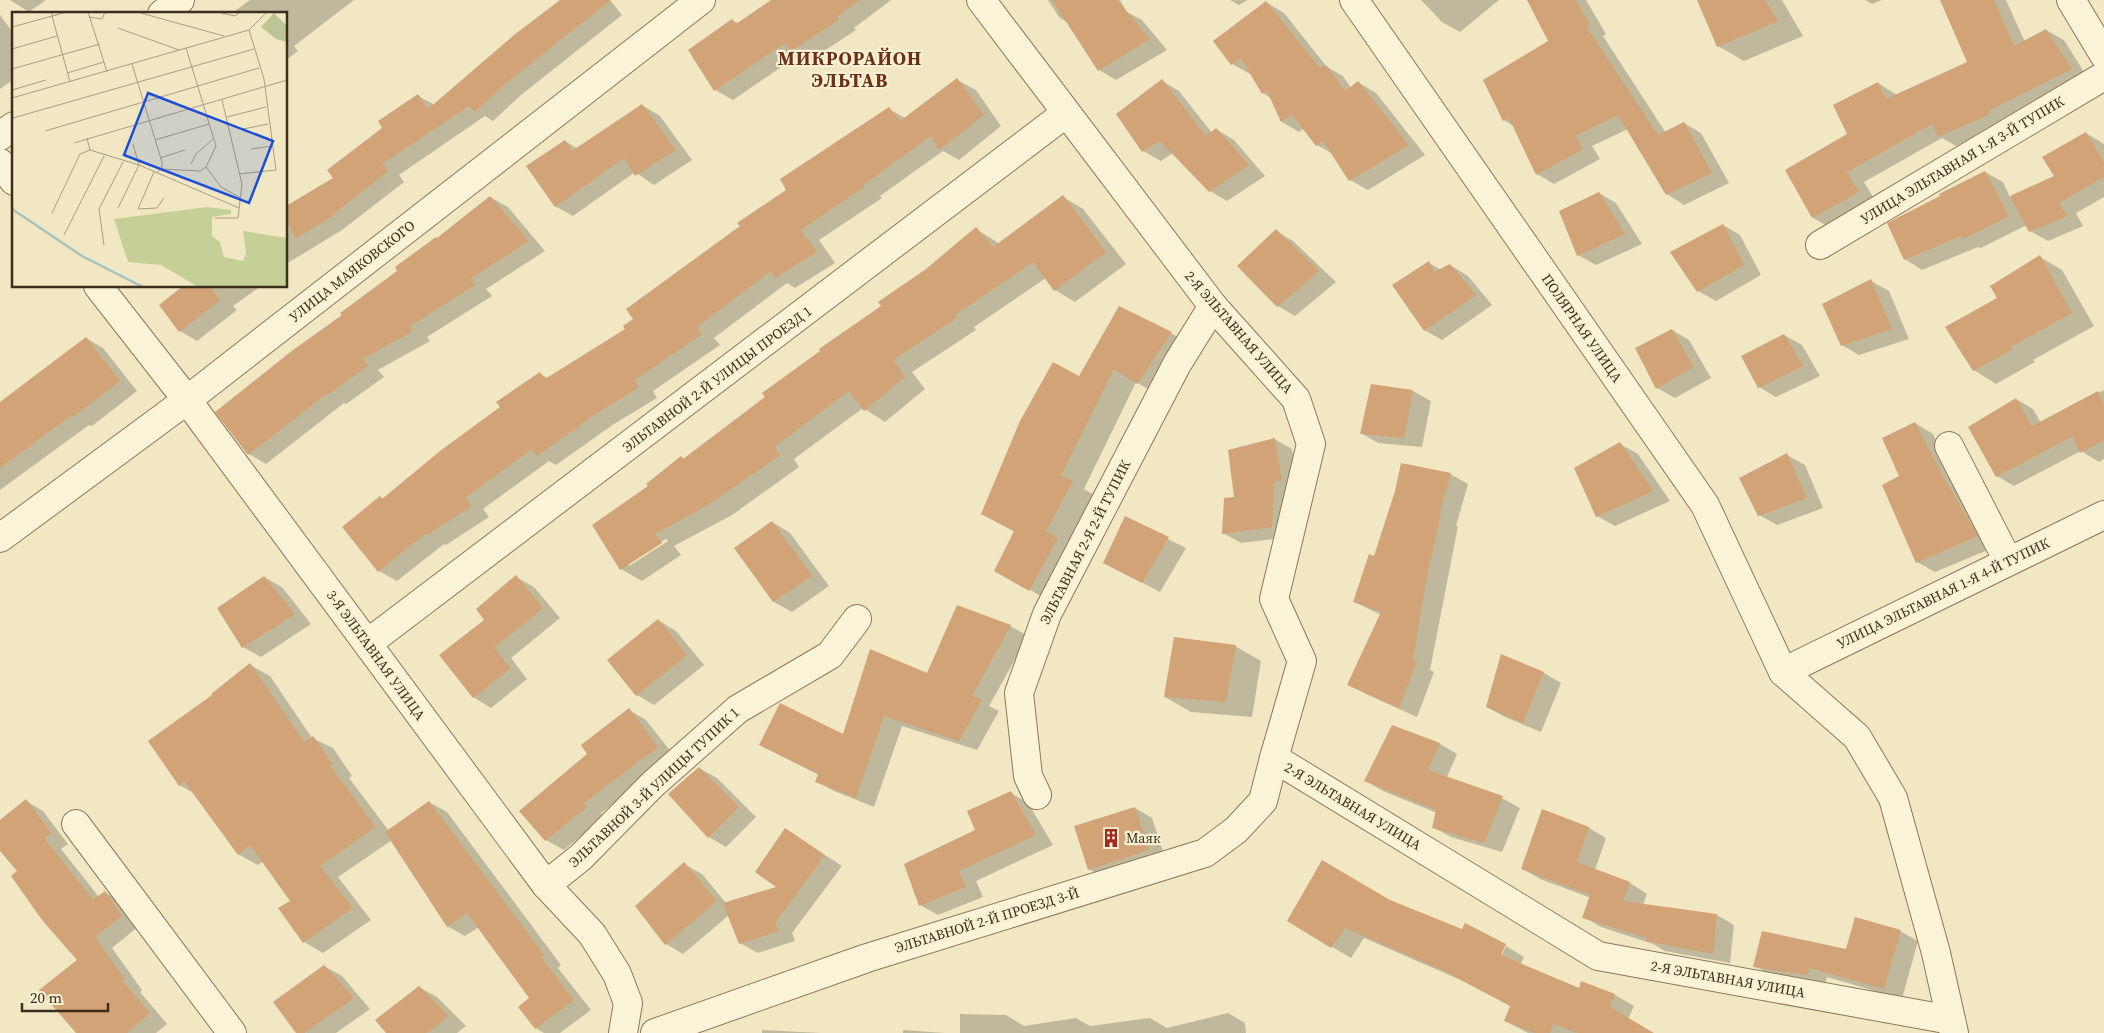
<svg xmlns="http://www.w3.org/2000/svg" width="2104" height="1033" font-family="'Source Serif 4',serif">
<rect width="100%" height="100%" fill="#f1e7c3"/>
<!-- shadow -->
<g fill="#0003" fill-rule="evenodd">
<polygon points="10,0 46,0 29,12"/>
<polygon points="250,0 354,0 294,46 298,51 286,60 286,14 231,14"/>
<polygon points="559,0 610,0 622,15 521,95 493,121 485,116 399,175 404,182 342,230 286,264 286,207 335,178 418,96 435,105 560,1"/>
<polygon points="774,0 891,0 854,28 856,30 809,61 799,55 733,100 715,90 732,20 738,23"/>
<polygon points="1048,0 1120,0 1127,12 1142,20 1167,50 1116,80 1099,70 1068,23 1059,17"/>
<polygon points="1230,0 1248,0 1239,5"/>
<polygon points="1421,0 1499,0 1460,32 1442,22"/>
<polygon points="1529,0 1586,0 1606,34 1603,36 1666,133 1684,123 1701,133 1729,183 1684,205 1667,194 1628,129 1592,146 1600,159 1554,184 1537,174 1515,127 1504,120 1550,42"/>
<polygon points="1699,0 1782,0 1803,36 1744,61 1718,46"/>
<polygon points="1865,0 1882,0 1872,4"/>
<polygon points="1941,0 2006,0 2025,42 2046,30 2064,40 2089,80 2007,124 1956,146 1942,138 1864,182 1876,202 1831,228 1813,218 1786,170 1849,134 1878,83 1897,95 1969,63"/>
<polygon points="1266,2 1284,13 1327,67 1343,76 1351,88 1358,82 1376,93 1425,155 1368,190 1350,180 1333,154 1317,145 1304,128 1299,132 1282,122 1272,99 1263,93 1251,73 1250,74 1232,64"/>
<polygon points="0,15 14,34 14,79 0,89"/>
<polygon points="957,80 976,90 1001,126 959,160 943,151 880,196 882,198 819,240 835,263 795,288 787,283 714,338 720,345 653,391 657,398 614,424 556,465 549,461 483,509 489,517 446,545 444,544 397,581 379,571 380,497 383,499 501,407 540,374 548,378 627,329 741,226 889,109 905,118"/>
<polygon points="1162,81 1179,91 1212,133 1216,129 1234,140 1265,176 1227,201 1210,191 1173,153 1161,161 1143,151"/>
<polygon points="642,105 660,116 692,160 654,185 635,172 573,216 555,206 565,141 578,149"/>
<polygon points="2086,133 2104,144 2104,197 2076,213 2083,226 2048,241 2030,231 2027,225 1981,248 1978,247 1922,270 1905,259 1985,172 2003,182 2010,197 2055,177"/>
<polygon points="1599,193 1616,203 1642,244 1596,265 1578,255"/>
<polygon points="490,197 508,207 545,251 486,289 492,296 427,337 430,341 378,370 384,377 346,404 344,403 266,464 249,454 344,316"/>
<path d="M 1063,197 L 1083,209 L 1126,264 L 1075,302 L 1055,290 L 1046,278 L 974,327 L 976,330 L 912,372 L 925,389 L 885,422 L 863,408 L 794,459 L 799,467 L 732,515 L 674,546 L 681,555 L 642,581 L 621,569 L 650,486 L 681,457 L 685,459 L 883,306 L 976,229 L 1000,244 ZM 666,539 L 668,541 L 629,566 L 629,563 Z"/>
<polygon points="1723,225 1740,235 1761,275 1716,301 1698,291"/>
<polygon points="1276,231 1293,241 1336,282 1295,316 1278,306"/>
<polygon points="2040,257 2062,270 2094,326 2033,360 2035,362 1996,384 1974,370 1999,298"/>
<polygon points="1429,263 1441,270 1450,265 1468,276 1492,305 1442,340 1424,330"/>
<polygon points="1871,281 1889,291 1909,339 1859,355 1842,345"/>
<polygon points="185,286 261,286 233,306 237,310 197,341 180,331"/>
<polygon points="1672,330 1689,340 1711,378 1675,398 1657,388"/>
<polygon points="1171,333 1193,346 1160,396 1136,382 1084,489 1094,495 1051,602 996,570 1015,532 982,514 1080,377"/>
<polygon points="1784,335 1802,345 1820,376 1776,397 1759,387"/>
<polygon points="86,338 103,348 137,391 92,426 89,425 0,490 0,403"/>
<polygon points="1372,385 1413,391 1431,401 1422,447 1378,443 1361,433"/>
<polygon points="2104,390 2104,459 2099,462 2081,451 2014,486 1997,476 2016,399 2033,409 2041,423"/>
<polygon points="1915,423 1933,434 1958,485 1995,547 1935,572 1917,562 1900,477"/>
<polygon points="1274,439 1292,449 1299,490 1289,537 1241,543 1223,533 1235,498"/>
<polygon points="1620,444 1638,454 1670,501 1615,526 1597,516"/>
<polygon points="1787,455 1805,465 1823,508 1777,525 1759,515"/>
<polygon points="1450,474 1468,484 1456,526 1458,526 1430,670 1434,672 1417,717 1366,694 1348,684 1381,615 1355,602 1375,558"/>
<polygon points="1125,518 1186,548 1160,592 1122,572"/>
<polygon points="772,522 790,533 829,586 792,612 774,602 736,549"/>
<polygon points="264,577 282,587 311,624 261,657 243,647"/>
<polygon points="516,577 534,587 560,618 511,658 527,679 491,708 473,697 486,620"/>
<polygon points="957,606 1010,626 1028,636 989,706 999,711 977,750 902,726 874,807 834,791 816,781 819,775 760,745 843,735 928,674"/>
<polygon points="658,620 676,631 704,665 654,705 637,695"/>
<polygon points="1235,646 1261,661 1252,717 1191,712 1165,697"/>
<polygon points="1502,656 1544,673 1561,683 1541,732 1505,717 1487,707"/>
<polygon points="250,665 270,676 312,738 333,748 352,776 349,778 389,831 429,802 447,812 561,965 558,968 591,1010 560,1033 544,1033 536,1028 531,998 479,927 465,936 447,926 392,840 338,877 371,920 323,953 304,942 292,901 263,861 258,865 238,854 194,793 179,785 214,696"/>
<polygon points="629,710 646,720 675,757 601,813 604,817 564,850 546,840 521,811 589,754"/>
<polygon points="1393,726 1440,744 1457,754 1447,777 1502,798 1520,808 1502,852 1451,837 1433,827 1437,813 1383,791 1366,781"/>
<polygon points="699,768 717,778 756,817 726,847 709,837 669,794"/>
<polygon points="1011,793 1028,803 1053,845 976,881 983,897 938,915 920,905 977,831"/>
<polygon points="26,801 43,811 68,844 61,849 99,897 105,892 122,903 139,926 112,948 142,990 140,992 167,1024 156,1033 78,1033 79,960 19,871 0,849 0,822"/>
<polygon points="1135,808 1152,818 1166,860 1106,879 1089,869"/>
<polygon points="1542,811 1589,828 1606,838 1595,870 1630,883 1647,894 1643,905 1717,915 1734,925 1730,963 1665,951 1653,944 1601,927 1584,917 1591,898 1540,879 1523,869"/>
<polygon points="785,829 842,866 792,933 795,941 758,953 740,943 728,916 683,954 666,944 684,864 702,874 726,903 779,887"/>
<polygon points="1390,901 1499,961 1506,946 1524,957 1520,965 1579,989 1615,995 1634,1006 1628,1019 1652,1033 1528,1033 1505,1021 1511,1006 1463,981 1364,938 1351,958 1288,921"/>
<polygon points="1900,931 1918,941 1902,999 1827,977 1825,984 1772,976 1755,966 1847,950"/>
<polygon points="324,966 342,976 370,1009 336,1033 298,1033"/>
<polygon points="419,987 437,997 466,1026 457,1033 387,1033"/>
<polygon points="1228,1013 1245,1023 1246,1033 960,1033 960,1014 1006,1015 1024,1026 1076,1018 1090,1026 1150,1018 1167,1028"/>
<polygon points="762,1030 822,1033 762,1033"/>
<polygon points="903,1030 945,1033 903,1033"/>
</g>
<!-- building -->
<g fill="#d2a376">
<polygon points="560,0 611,0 504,85 475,112 469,106 382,164 388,171 325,221 296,238 286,221 286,206 333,178 327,170 382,128 378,121 418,94 428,109 514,35"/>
<polygon points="771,0 860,0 837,17 839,20 791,51 785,43 714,91 688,50 732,19 736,24"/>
<polygon points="1052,0 1117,0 1150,39 1098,71"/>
<polygon points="1527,0 1575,0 1590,24 1586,26 1658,135 1684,122 1712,173 1666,195 1618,115 1575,136 1583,149 1536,175 1509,118 1503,121 1483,80 1548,41"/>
<polygon points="1697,0 1765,0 1778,21 1717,47"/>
<polygon points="1940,0 1994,0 2014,46 2046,29 2072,69 1988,111 1990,114 1938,137 1932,124 1847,172 1859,192 1812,218 1785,170 1847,134 1833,105 1878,82 1886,99 1967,62"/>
<polygon points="1266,1 1320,68 1326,65 1345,91 1358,81 1409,145 1349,181 1323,141 1316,146 1292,115 1281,122 1267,91 1262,94 1241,58 1231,65 1213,41"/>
<polygon points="957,78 984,115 939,150 931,136 863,185 864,187 801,230 817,252 775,278 771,271 697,327 702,334 635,380 639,387 596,414 537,456 532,449 465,498 472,506 427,535 425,534 378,572 342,527 380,496 382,499 440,451 500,407 496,402 540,372 545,379 625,329 623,326 633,319 626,309 740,226 737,223 786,190 780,179 889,107 900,121"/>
<polygon points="1162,79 1206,136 1216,128 1249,165 1209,192 1160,141 1142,152 1116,114"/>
<polygon points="642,104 676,150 635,176 624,158 555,207 526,166 565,140 572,151"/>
<polygon points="2086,132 2104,162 2104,177 2059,203 2067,216 2029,232 2010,196 2054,176 2042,157"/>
<polygon points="1985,171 2009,216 1963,239 1961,236 1904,260 1887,223 1940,196 1939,194"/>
<polygon points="1599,192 1625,234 1577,256 1559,211"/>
<polygon points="1063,195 1106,252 1054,291 1033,262 955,315 957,318 893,360 905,377 864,411 849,391 774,447 780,455 711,503 655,534 662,543 620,570 592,525 648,486 646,484 681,456 683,459 765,397 762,393 820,351 819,349 881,306 878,302 926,269 976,227 993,247"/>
<polygon points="490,196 529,241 470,279 475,285 410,326 413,331 362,359 368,366 327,395 326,394 248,455 215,412 293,350 342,315 340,313 397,271 395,267 436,237 437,238"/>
<polygon points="1723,224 1744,265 1697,292 1670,252"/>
<polygon points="1276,229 1319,271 1277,307 1237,266"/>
<polygon points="2040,255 2072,313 2011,347 2013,349 1973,371 1945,327 1997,298 1990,286"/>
<polygon points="1429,261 1434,272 1450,264 1476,295 1424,331 1392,285"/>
<polygon points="1871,279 1892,329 1841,346 1822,304"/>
<polygon points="183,286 210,286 220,300 179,332 159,305"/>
<polygon points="1119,306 1172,332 1137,384 1114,369 1061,476 1073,481 1046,531 1058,538 1029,591 994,571 1014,531 981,514 1020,421 1053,362 1079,376"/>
<polygon points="1672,329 1694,367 1656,389 1635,348"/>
<polygon points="1784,334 1803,366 1758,388 1741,356"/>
<polygon points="86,337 120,381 73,417 72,415 0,468 0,402"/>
<polygon points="1371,384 1413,390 1404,438 1360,434"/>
<polygon points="2098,391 2104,405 2104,440 2080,453 2073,436 1996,477 1968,427 2016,398 2032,426"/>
<polygon points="1915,422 1941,473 1978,536 1916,563 1882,485 1899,476 1882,438"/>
<polygon points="1275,438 1282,481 1274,482 1272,527 1222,534 1224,498 1234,497 1228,450"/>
<polygon points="1620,442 1653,491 1596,517 1574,468"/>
<polygon points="1787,453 1807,498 1758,516 1739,478"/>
<polygon points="1401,463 1451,473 1439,515 1441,515 1426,581 1413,659 1417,661 1399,708 1347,685 1381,612 1353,602 1369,554 1374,556 1395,491"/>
<polygon points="1125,516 1169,537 1142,583 1103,563"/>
<polygon points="772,521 812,576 773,602 734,548"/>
<polygon points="516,575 543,608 494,648 511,668 473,698 439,655 484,620 476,609"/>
<polygon points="264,576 295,614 242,648 217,608"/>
<polygon points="957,605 1011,625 972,696 982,700 959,741 884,716 856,798 815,782 818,774 759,745 780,703 843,734 870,649 927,673"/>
<polygon points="658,619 687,655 636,696 607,660"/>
<polygon points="1174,637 1236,645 1226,702 1164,697"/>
<polygon points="1501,654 1544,672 1523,723 1486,707"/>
<polygon points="250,663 304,742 313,736 333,764 330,766 376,827 320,866 353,908 303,943 278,908 290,901 250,845 238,855 184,781 179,786 148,741 212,695 211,694"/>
<polygon points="629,708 658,747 584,803 587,807 545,841 519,811 587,754 581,745"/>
<polygon points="1392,725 1440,743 1428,770 1503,796 1484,843 1432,828 1436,810 1364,781"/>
<polygon points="699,767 739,807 708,838 668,794"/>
<polygon points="1011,791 1036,835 959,871 966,887 919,906 904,864 975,830 967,811"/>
<polygon points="26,799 51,833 44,838 93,900 105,891 122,916 95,937 125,980 123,982 150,1013 127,1033 76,1033 39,990 77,960 42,920 11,876 17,871 0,851 0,820"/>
<polygon points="429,801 544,955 541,957 574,1000 535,1029 518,1007 529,998 467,913 447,927 385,832"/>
<polygon points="1135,807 1149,850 1088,870 1074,826"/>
<polygon points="1542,809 1589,827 1577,862 1630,882 1623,901 1717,914 1713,954 1646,941 1647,938 1582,918 1590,895 1521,869"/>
<polygon points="785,828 825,855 775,923 779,931 739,944 723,903 776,887 755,872"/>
<polygon points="1322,860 1390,900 1462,929 1465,923 1506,944 1501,955 1579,988 1581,981 1615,994 1610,1007 1654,1033 1577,1033 1553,1024 1550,1033 1535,1033 1504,1021 1510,1006 1442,970 1345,928 1331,948 1287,921"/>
<polygon points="684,862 717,901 665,945 635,906"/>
<polygon points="1855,917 1901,930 1884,989 1809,968 1808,975 1753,967 1762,931 1846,949"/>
<polygon points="324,965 354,998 304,1033 296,1033 273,1002"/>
<polygon points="419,986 449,1016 427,1033 386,1033 375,1020"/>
</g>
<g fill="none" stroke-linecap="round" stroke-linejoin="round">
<!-- minor casing -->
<g stroke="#8d7858" stroke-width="30">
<g id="minor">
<polyline points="981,0 1213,306 1296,399 1311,444 1274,599 1302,661 1274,758 1598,956 1951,1020"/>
<polyline points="1354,0 1705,505 1783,672 1857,737 1893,798 1936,953 1954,1033"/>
<polyline points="2071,0 2104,55"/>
<polyline points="162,14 180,0"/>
<polyline points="0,136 14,126"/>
<polyline points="0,163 14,181"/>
<polyline points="1820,245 2104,76"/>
<polyline points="98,286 187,400 546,885 592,934 617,974 628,1003 623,1033"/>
<polyline points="1949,446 2008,561"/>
<polyline points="0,538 187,400 701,0"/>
<polyline points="368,643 1065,114"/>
<polyline points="1783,672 2104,515"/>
<polyline points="1037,795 1028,776 1019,693 1047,614 1177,364 1213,306"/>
<polyline points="76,824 232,1033"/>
<polyline points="546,885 581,857 653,784 738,709 830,655 857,619"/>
<polyline points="655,1033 867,958 1205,853 1236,830 1263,801 1274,758"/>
</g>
</g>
<!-- minor -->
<use href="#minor" stroke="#fbf3d7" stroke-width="28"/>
</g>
<!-- icons -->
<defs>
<g id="building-bare" transform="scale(1.5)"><path d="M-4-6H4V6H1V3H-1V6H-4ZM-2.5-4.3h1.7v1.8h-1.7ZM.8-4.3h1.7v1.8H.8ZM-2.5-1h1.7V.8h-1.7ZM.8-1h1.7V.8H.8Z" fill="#a02b24" stroke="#f8f0d3" stroke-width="2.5" paint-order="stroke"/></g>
</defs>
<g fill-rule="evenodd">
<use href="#building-bare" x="1111" y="838"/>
</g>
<g text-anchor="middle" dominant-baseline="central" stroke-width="4.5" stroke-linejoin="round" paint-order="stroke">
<!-- street labels -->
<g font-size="14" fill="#3c2e1d" stroke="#f8f0d3">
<text transform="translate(1962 160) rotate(-31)">УЛИЦА ЭЛЬТАВНАЯ 1-Я 3-Й ТУПИК</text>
<text transform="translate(352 271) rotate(-38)">УЛИЦА МАЯКОВСКОГО</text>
<text transform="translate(1582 328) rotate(55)">ПОЛЯРНАЯ УЛИЦА</text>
<text transform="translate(1239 332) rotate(49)">2-Я ЭЛЬТАВНАЯ УЛИЦА</text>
<text transform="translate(717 379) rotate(-37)">ЭЛЬТАВНОЙ 2-Й УЛИЦЫ ПРОЕЗД 1</text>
<text transform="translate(1085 542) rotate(-63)">ЭЛЬТАВНАЯ 2-Я 2-Й ТУПИК</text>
<text transform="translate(1943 593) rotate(-26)">УЛИЦА ЭЛЬТАВНАЯ 1-Я 4-Й ТУПИК</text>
<text transform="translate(376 655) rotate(54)">3-Я ЭЛЬТАВНАЯ УЛИЦА</text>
<text transform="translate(654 787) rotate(-43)">ЭЛЬТАВНОЙ 3-Й УЛИЦЫ ТУПИК 1</text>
<text transform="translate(1353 806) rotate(31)">2-Я ЭЛЬТАВНАЯ УЛИЦА</text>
<text transform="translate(987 920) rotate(-17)">ЭЛЬТАВНОЙ 2-Й ПРОЕЗД 3-Й</text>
<text transform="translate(1728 979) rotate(10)">2-Я ЭЛЬТАВНАЯ УЛИЦА</text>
</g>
<!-- poi labels -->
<g font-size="14" fill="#3c2e1d" stroke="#f8f0d3" text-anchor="start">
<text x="1126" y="838">Маяк</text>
</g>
<!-- district labels -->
<g font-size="19" font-weight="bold" letter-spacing="1" fill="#6c3019" stroke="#f8f0d3">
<text x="850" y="58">МИКРОРАЙОН<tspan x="850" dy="22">ЭЛЬТАВ</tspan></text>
</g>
</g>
<!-- overview -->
<g transform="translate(12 12)">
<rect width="275" height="275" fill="#f1e7c3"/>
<path d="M 195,195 L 219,198 L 219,202 L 200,205 L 200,224 L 208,230 L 212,245 L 231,249 L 234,241 L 231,219 L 275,226 L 275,275 L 186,275 L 149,253 L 116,250 L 102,207 Z" fill="#c5d096"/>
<path d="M 262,1 L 275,14 L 275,30 L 264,27 L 249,15 Z" fill="#bcc595"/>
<path fill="none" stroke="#a5c4bd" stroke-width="2.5" d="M 0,197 L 70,244 L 131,275"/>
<path fill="none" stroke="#a99d81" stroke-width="1" d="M 39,0 L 58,70M 76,0 L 92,50M 125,0 L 212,24M 205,0 L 223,4 L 228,0M 77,5 L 90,7 L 93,0M 0,15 L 55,0M 106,16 L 167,38M 174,36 L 204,134 L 194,155 L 209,175 L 229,186M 0,37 L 45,24M 120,52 L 150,150 L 150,155 L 145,161M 0,57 L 88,32M 55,61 L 92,50 L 95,60M 0,78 L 34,68M 0,86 L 237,18 L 255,0M 215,105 L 254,95M 1,106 L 242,37M 231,117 L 256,112M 33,119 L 247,56M 75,126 L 78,138 L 127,153 L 227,196M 143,128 L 197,112M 62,131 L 275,68M 239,137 L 260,134M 148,146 L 173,138M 179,152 L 184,142 L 201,127M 149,157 L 188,159 L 194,155M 142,160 L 126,197 L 145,196 L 152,186M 227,162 L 264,158 L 252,67 L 237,18M 106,196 L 127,153 L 121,132M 40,201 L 68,142 L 78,138M 203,206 L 226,206 L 230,172 L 210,88M 52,223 L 92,144M 92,233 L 87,197 L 111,150"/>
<path fill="#1d4ed8" fill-opacity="0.15" stroke="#1d4ed8" stroke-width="2.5" d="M 136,81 L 261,129 L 237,191 L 112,143 Z"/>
<rect width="275" height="275" fill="none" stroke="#3c2e1d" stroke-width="2.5"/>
</g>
<!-- scale -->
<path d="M22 1003v8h86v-8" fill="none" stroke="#3c2e1d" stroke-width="2.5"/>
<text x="30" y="1003" font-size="15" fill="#3c2e1d" stroke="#f8f0d3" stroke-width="4" paint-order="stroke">20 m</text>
</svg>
